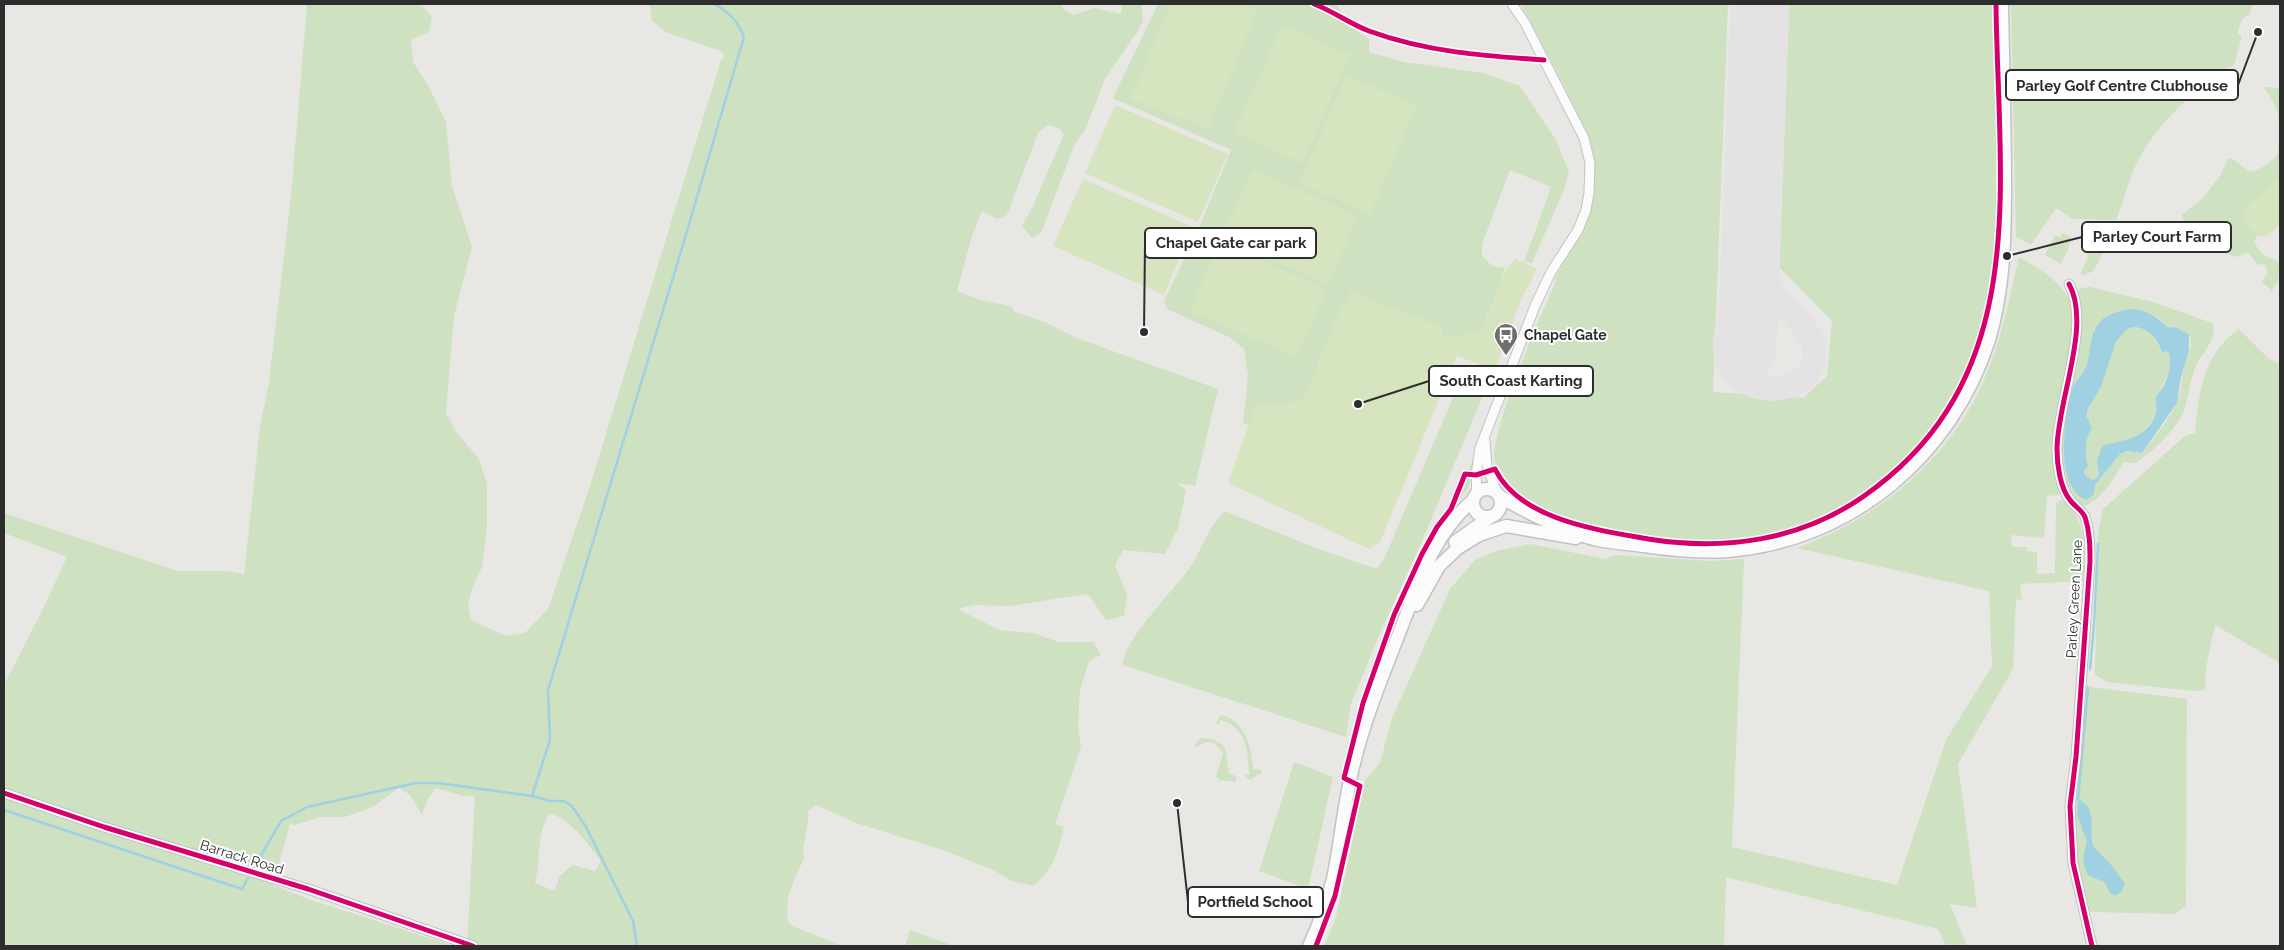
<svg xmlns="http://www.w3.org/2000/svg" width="2284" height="950" font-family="Raleway,sans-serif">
<rect width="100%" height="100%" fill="#e9e7e4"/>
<!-- green -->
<g fill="#cee1c1" fill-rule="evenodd">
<path d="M 307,4 L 418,4 L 424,8 L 432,17 L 429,32 L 411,40 L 413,62 L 428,85 L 446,122 L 452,186 L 472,247 L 454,316 L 446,413 L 457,433 L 479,459 L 487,484 L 487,526 L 482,567 L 472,588 L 468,605 L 471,620 L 506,636 L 525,633 L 548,609 L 589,489 L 721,60 L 724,57 L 723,52 L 666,32 L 652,21 L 650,4 L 1060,4 L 1066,11 L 1074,15 L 1094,8 L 1121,14 L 1122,4 L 1141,4 L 1143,21 L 1137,32 L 1105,79 L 1086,128 L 1074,146 L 1066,167 L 1041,233 L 1032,238 L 1022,226 L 1033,206 L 1064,134 L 1059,128 L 1048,125 L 1038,133 L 1007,215 L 997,219 L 982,211 L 971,239 L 957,291 L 980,300 L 1011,306 L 1015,312 L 1047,323 L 1074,337 L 1218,389 L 1195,486 L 1177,483 L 1186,490 L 1178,528 L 1165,554 L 1123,550 L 1115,565 L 1127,595 L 1124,616 L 1106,620 L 1088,594 L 1009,606 L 974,605 L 958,609 L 999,630 L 1034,633 L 1058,642 L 1094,642 L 1101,655 L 1089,661 L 1080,690 L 1078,726 L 1081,747 L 1055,824 L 1064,827 C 1057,854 1055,866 1034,886 L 1012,881 L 993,870 L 943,850 L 856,823 L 816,805 L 808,811 L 808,821 L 803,849 L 804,859 L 796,875 L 788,897 L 787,919 L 792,926 L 842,946 L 467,946 L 475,796 L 464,796 L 436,788 L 428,799 L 422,815 L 410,795 L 399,788 L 371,808 L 345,817 L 321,817 L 295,825 L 290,824 L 273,885 L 308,899 L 454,946 L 4,946 L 4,685 L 41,613 L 67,557 L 4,533 L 4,513 L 178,571 L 226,571 L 244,574 L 260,427 L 269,382 L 291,196 ZM 550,813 C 571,820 588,844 601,861 L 595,871 L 572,865 L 559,877 L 555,891 L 535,883 C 542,858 535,835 550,813 Z"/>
<path d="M 1158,4 L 1337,4 L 1346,23 L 1369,39 L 1369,52 L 1404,62 L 1483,73 L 1520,86 L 1556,140 L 1569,172 L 1564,190 L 1532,263 L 1524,262 L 1551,187 L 1510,170 L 1482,244 L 1482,256 L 1492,266 L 1505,268 C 1499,286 1493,307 1483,324 C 1476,336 1452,340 1440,336 L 1442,328 L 1351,292 L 1335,323 L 1303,401 L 1256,407 L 1249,425 L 1243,423 L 1248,375 L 1244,349 L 1229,337 L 1167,309 L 1164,301 L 1200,225 L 1231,150 L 1113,98 Z"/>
<path d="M 1521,4 L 1728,4 L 1713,392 L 1803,398 L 1827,376 L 1832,321 L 1779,267 L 1789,4 L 1994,4 C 1995,49 1996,95 1996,140 C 1999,266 1991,398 1882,482 C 1873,488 1863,494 1853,500 C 1785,543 1702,551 1623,532 C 1579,521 1511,513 1495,462 C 1487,438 1543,310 1556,281 L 1555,279 L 1589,214 L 1595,186 L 1593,152 L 1589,137 L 1564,85 Z"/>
<path d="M 2011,4 L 2252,4 L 2250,13 L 2242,19 L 2237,34 L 2242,36 L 2234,65 C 2193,90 2154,125 2134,169 C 2127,185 2123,204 2116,220 L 2073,219 L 2056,208 L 2031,245 L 2016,237 Z"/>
<path d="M 2263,87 L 2280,88 L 2280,180 L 2276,180 L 2244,221 L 2257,236 L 2254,242 C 2257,247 2260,252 2265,256 C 2270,259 2275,259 2280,264 L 2278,281 L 2270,294 L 2271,290 L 2262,282 L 2268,272 L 2265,265 L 2257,264 L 2248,252 L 2238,257 L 2225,253 L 2218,248 L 2220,229 L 2191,224 L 2184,221 L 2182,215 L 2202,199 L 2220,176 L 2228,159 L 2233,159 L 2250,172 C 2259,170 2269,164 2276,157 C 2280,153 2279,120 2278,114 C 2275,104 2270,95 2263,87 Z"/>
<path d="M 2099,231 C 2108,245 2101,260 2092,272 L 2082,275 L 2081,272 L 2089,255 L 2083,252 L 2085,247 L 2082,245 L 2085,239 L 2092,242 L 2096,232 Z"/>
<polygon points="2063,233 2070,237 2069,247 2061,264 2045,255 2055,235 2060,237"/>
<path d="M 2019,257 C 2039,269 2063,281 2071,305 C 2078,326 2067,363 2065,385 C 2060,421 2058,459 2059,495 L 2047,496 L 2044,538 L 2012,535 L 2011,537 L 2012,547 L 2027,547 L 2027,551 L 2037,552 L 2037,574 L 2055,573 L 2056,502 L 2062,500 C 2088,519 2085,552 2083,581 L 2020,584 L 2022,600 L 2016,599 L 2013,669 L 1958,764 L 1977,908 L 1950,904 L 1967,946 L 1946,946 L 1938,929 L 1726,877 L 1724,946 L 1324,946 L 1336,918 L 1365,780 L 1380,763 L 1392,718 L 1450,589 L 1475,560 L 1496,551 L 1531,544 L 1605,559 L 1616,555 L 1710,561 L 1744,559 L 1732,847 L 1897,885 L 1946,740 L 1992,666 L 1989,591 L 1797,548 C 1877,519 1948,461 1983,382 C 2001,343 2009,299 2019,257 Z"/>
<path d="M 2090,287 L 2153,302 L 2212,323 C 2219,338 2203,351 2197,364 C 2188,381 2190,402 2180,419 C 2169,436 2153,451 2136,463 L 2123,462 C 2117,475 2098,505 2082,506 C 2038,482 2074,386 2079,349 C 2081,331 2077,312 2076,295 L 2080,288 ZM 2134,309 L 2147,312 L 2158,318 L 2168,328 L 2189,334 C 2194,344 2188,354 2185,364 C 2181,376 2182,390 2177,402 C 2172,416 2152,441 2142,453 L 2127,451 L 2120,454 L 2095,485 L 2094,494 L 2071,486 L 2065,467 L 2064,438 L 2073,387 L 2086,367 L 2094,329 L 2112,313 Z"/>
<path d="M 2132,327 C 2148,327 2157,338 2162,353 L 2166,351 L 2169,353 C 2174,369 2163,383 2157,396 C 2154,403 2158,411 2153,419 C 2145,433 2112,459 2098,472 L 2099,475 L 2094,480 C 2089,479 2084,476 2084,470 L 2087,468 C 2085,454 2084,440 2092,428 C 2088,421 2087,416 2088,409 C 2090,400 2099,393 2102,384 C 2109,365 2110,335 2132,327 Z"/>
<path d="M 2239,329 L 2269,359 L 2280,364 L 2280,663 L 2215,625 L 2206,667 L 2205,690 L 2194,691 L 2107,682 L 2095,675 L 2098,533 L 2103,509 L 2185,436 L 2195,433 C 2199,392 2203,354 2239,329 Z"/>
<path d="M 1471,374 L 1489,381 L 1423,539 L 1379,635 L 1351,704 L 1346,737 L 1123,665 C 1123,639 1177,588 1193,563 C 1203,545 1210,525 1225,511 L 1318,549 L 1377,569 L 1385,557 L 1460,381 L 1463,375 Z"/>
<polygon points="1473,459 1469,486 1455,506"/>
<polygon points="2085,685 2097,688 2187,699 2186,906 2174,914 2090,912 2078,861 2074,804"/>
<path d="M 1221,715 C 1245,720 1252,748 1253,769 L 1260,769 L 1262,773 L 1250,780 L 1244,775 L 1249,775 C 1248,751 1247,727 1220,720 L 1218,725 L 1216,723 Z"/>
<path d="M 1201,738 L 1215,740 L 1225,747 L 1229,774 L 1237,776 L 1235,782 L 1220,780 L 1216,777 L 1223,753 C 1215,742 1208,738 1197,747 L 1194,745 Z"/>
<polygon points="1294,762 1333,777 1308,889 1259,871"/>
<polygon points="910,930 954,946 905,946"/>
</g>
<!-- pitch -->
<g fill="#d6e4bf">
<polygon points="1170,4 1241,4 1258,10 1208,129 1131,99"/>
<polygon points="1282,25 1350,55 1302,163 1234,133"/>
<polygon points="1347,75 1417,106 1370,214 1299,183"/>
<polygon points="1115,105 1228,154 1198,222 1085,173"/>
<polygon points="1252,169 1358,216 1328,285 1222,238"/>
<polygon points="1083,179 1193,227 1164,295 1053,246"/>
<polygon points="2276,180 2280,180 2280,224 2267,236 2257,236 2244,221 2245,208 2271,183"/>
<polygon points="1219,242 1327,289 1297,357 1190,311"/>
<path d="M 1515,259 L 1537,269 L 1520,302 L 1495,370 L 1457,356 L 1380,542 L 1369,549 L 1228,483 L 1255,407 L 1303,401 L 1335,323 L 1351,292 L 1442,327 L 1440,336 C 1452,340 1475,336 1483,324 C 1497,304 1497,277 1515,259 Z"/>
</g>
<!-- water -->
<g fill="#a0d1e3" fill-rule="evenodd">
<path d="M 2134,309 C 2149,311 2157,317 2168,328 L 2174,327 L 2189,334 L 2189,351 L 2181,377 L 2177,403 L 2142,453 L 2127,451 L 2120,454 L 2095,485 L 2094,494 L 2087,500 C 2054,490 2064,415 2072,390 C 2075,381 2082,375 2086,367 C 2091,353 2089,334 2099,323 C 2107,313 2121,310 2134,309 ZM 2132,327 C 2148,327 2158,338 2162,353 L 2166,351 L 2169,353 C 2172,363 2168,379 2163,387 C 2161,391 2158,393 2156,397 C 2155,402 2157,407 2156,412 C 2149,438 2124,441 2103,445 L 2097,460 L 2099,475 L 2094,480 C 2089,479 2084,476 2084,471 L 2088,466 C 2085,454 2084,439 2092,429 L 2087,416 L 2088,408 L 2101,387 L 2116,341 L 2126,330 Z"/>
<path d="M 2078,799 C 2098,809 2089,828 2093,846 L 2113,867 L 2125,884 L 2121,892 L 2116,895 L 2111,894 L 2104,882 L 2088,875 L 2084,865 L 2083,859 L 2087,842 L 2077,815 Z"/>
</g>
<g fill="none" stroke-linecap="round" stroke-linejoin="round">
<!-- stream -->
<g stroke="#a0d1e3" stroke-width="2.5">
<polyline points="2090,669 2094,625 2098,544"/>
<polyline points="2078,799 2088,688"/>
<polyline points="4,810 242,889 248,878"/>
<polyline points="255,866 281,821 307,807 416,783 438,783 532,796"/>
<path d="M 637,946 L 633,921 L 586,827 L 572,806 L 564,801 L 550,801 L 532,796 L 550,740 L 548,690 L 685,238 L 744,37 C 738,21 729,12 714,4"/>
</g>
<!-- taxiway -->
<path stroke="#e4e2e2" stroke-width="24" d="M 1751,266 C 1749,274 1747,284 1744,292 C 1737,308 1726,324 1725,342 C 1722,409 1835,401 1811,336 L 1757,272 L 1752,254"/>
<!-- runway -->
<polyline stroke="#e4e2e2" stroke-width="59" points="1747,351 1760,4"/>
<!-- minor casing -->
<g stroke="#c2c2c2" stroke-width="11">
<g id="minor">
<path d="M 2069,284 C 2092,325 2057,402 2057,449 C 2057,464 2060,488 2070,500 C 2074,506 2082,510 2085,517 C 2090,532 2090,547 2090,562 L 2076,757 L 2070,806 L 2073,863 L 2092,946"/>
<polyline points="1485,441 1487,466 1497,493"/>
<polyline points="1477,493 1476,475 1480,448 1535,306 1551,272 1578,230 1586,210 1589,193 1590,163 1584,138 1525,23 1512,4"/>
<polyline points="4,793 104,827 308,889 473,946"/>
</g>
</g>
<!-- secondary casing -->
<g stroke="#c2c2c2" stroke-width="15">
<g id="secondary">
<circle cx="1487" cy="503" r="14"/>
<path d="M 1499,496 C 1524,511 1569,534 1598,540 C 1613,543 1629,544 1644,546 C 1672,550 1700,553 1728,551 C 1851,541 1952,456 1989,340 C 2004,290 2005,238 2005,187 C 2005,126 2003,65 2002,4"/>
<polyline points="1455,542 1490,517"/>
<polyline points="1417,605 1439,566 1458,548 1479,535 1506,526 1576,538"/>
<path d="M 1309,946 C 1319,925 1327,902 1333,879 C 1341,840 1344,801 1354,763 C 1367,710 1389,661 1408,610 C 1424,568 1438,531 1473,500"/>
</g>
</g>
<!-- minor -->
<use href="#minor" stroke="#fcfbfb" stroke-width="9"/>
<!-- secondary -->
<use href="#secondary" stroke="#fcfbfb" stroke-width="12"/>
<!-- cycleway casing -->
<g stroke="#fff" stroke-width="8">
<g id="cycleway">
<path d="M 1314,4 C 1333,11 1350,24 1369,31 C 1426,52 1485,56 1544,60"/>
<path d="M 2069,284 C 2092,325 2057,402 2057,449 C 2057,464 2060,488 2070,500 C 2074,506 2082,510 2085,517 C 2090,532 2090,547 2090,562 L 2076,757 L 2070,806 L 2073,863 L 2092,946"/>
<polyline points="4,793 104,827 308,889 473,946"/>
<path d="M 1316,946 L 1335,896 L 1360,786 L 1344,778 L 1363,703 L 1394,615 L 1422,554 L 1437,527 L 1451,509 L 1465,474 L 1476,475 L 1495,469 C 1520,520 1598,530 1648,539 C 1724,551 1800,541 1864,496 C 2034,377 1998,185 1996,4"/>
</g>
</g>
<!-- cycleway -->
<use href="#cycleway" stroke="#d6006c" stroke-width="5"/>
</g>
<!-- icons -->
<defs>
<g id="bus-pin" transform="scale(1.25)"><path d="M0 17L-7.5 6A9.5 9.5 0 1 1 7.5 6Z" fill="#6f6e6d" stroke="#fff"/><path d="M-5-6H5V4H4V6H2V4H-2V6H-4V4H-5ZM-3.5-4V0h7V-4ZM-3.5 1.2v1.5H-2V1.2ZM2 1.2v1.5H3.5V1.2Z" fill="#fff"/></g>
</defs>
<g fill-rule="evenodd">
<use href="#bus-pin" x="1506" y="335"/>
</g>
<g text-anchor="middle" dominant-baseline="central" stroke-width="4" stroke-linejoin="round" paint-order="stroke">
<!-- poi labels -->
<g font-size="14" font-weight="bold" fill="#2d2d2d" stroke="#fff" text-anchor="start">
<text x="1524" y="335">Chapel Gate</text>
</g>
<!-- street labels -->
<g font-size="14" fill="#2d2d2d" stroke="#fff">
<text transform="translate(2074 599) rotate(-87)">Parley Green Lane</text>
<text transform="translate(242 857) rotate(17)">Barrack Road</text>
</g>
</g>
<!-- callouts -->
<path fill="none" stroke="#2d2d2d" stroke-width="2" d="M2258 32L2238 85M2007 256L2082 237M1144 332L1145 243M1358 404L1429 381M1177 803L1188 902"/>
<g fill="#2d2d2d" stroke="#fff" stroke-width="2">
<circle cx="2258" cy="32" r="5"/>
<circle cx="2007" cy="256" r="5"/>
<circle cx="1144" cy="332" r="5"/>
<circle cx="1358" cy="404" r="5"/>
<circle cx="1177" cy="803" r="5"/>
</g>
<g fill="#fff" stroke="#2d2d2d" stroke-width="2">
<rect x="2006" y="70" width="232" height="30" rx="5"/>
<rect x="2082" y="222" width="149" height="30" rx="5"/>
<rect x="1145" y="228" width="171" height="30" rx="5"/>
<rect x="1429" y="366" width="164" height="30" rx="5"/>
<rect x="1188" y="887" width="135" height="30" rx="5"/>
</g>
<g font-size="15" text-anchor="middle" font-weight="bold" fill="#2d2d2d">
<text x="2122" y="91">Parley Golf Centre Clubhouse</text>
<text x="2157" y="242">Parley Court Farm</text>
<text x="1231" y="248">Chapel Gate car park</text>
<text x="1511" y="386">South Coast Karting</text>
<text x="1255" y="907">Portfield School</text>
</g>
<!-- border -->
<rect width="2284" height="950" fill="none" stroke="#2d2d2d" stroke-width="10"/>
</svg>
